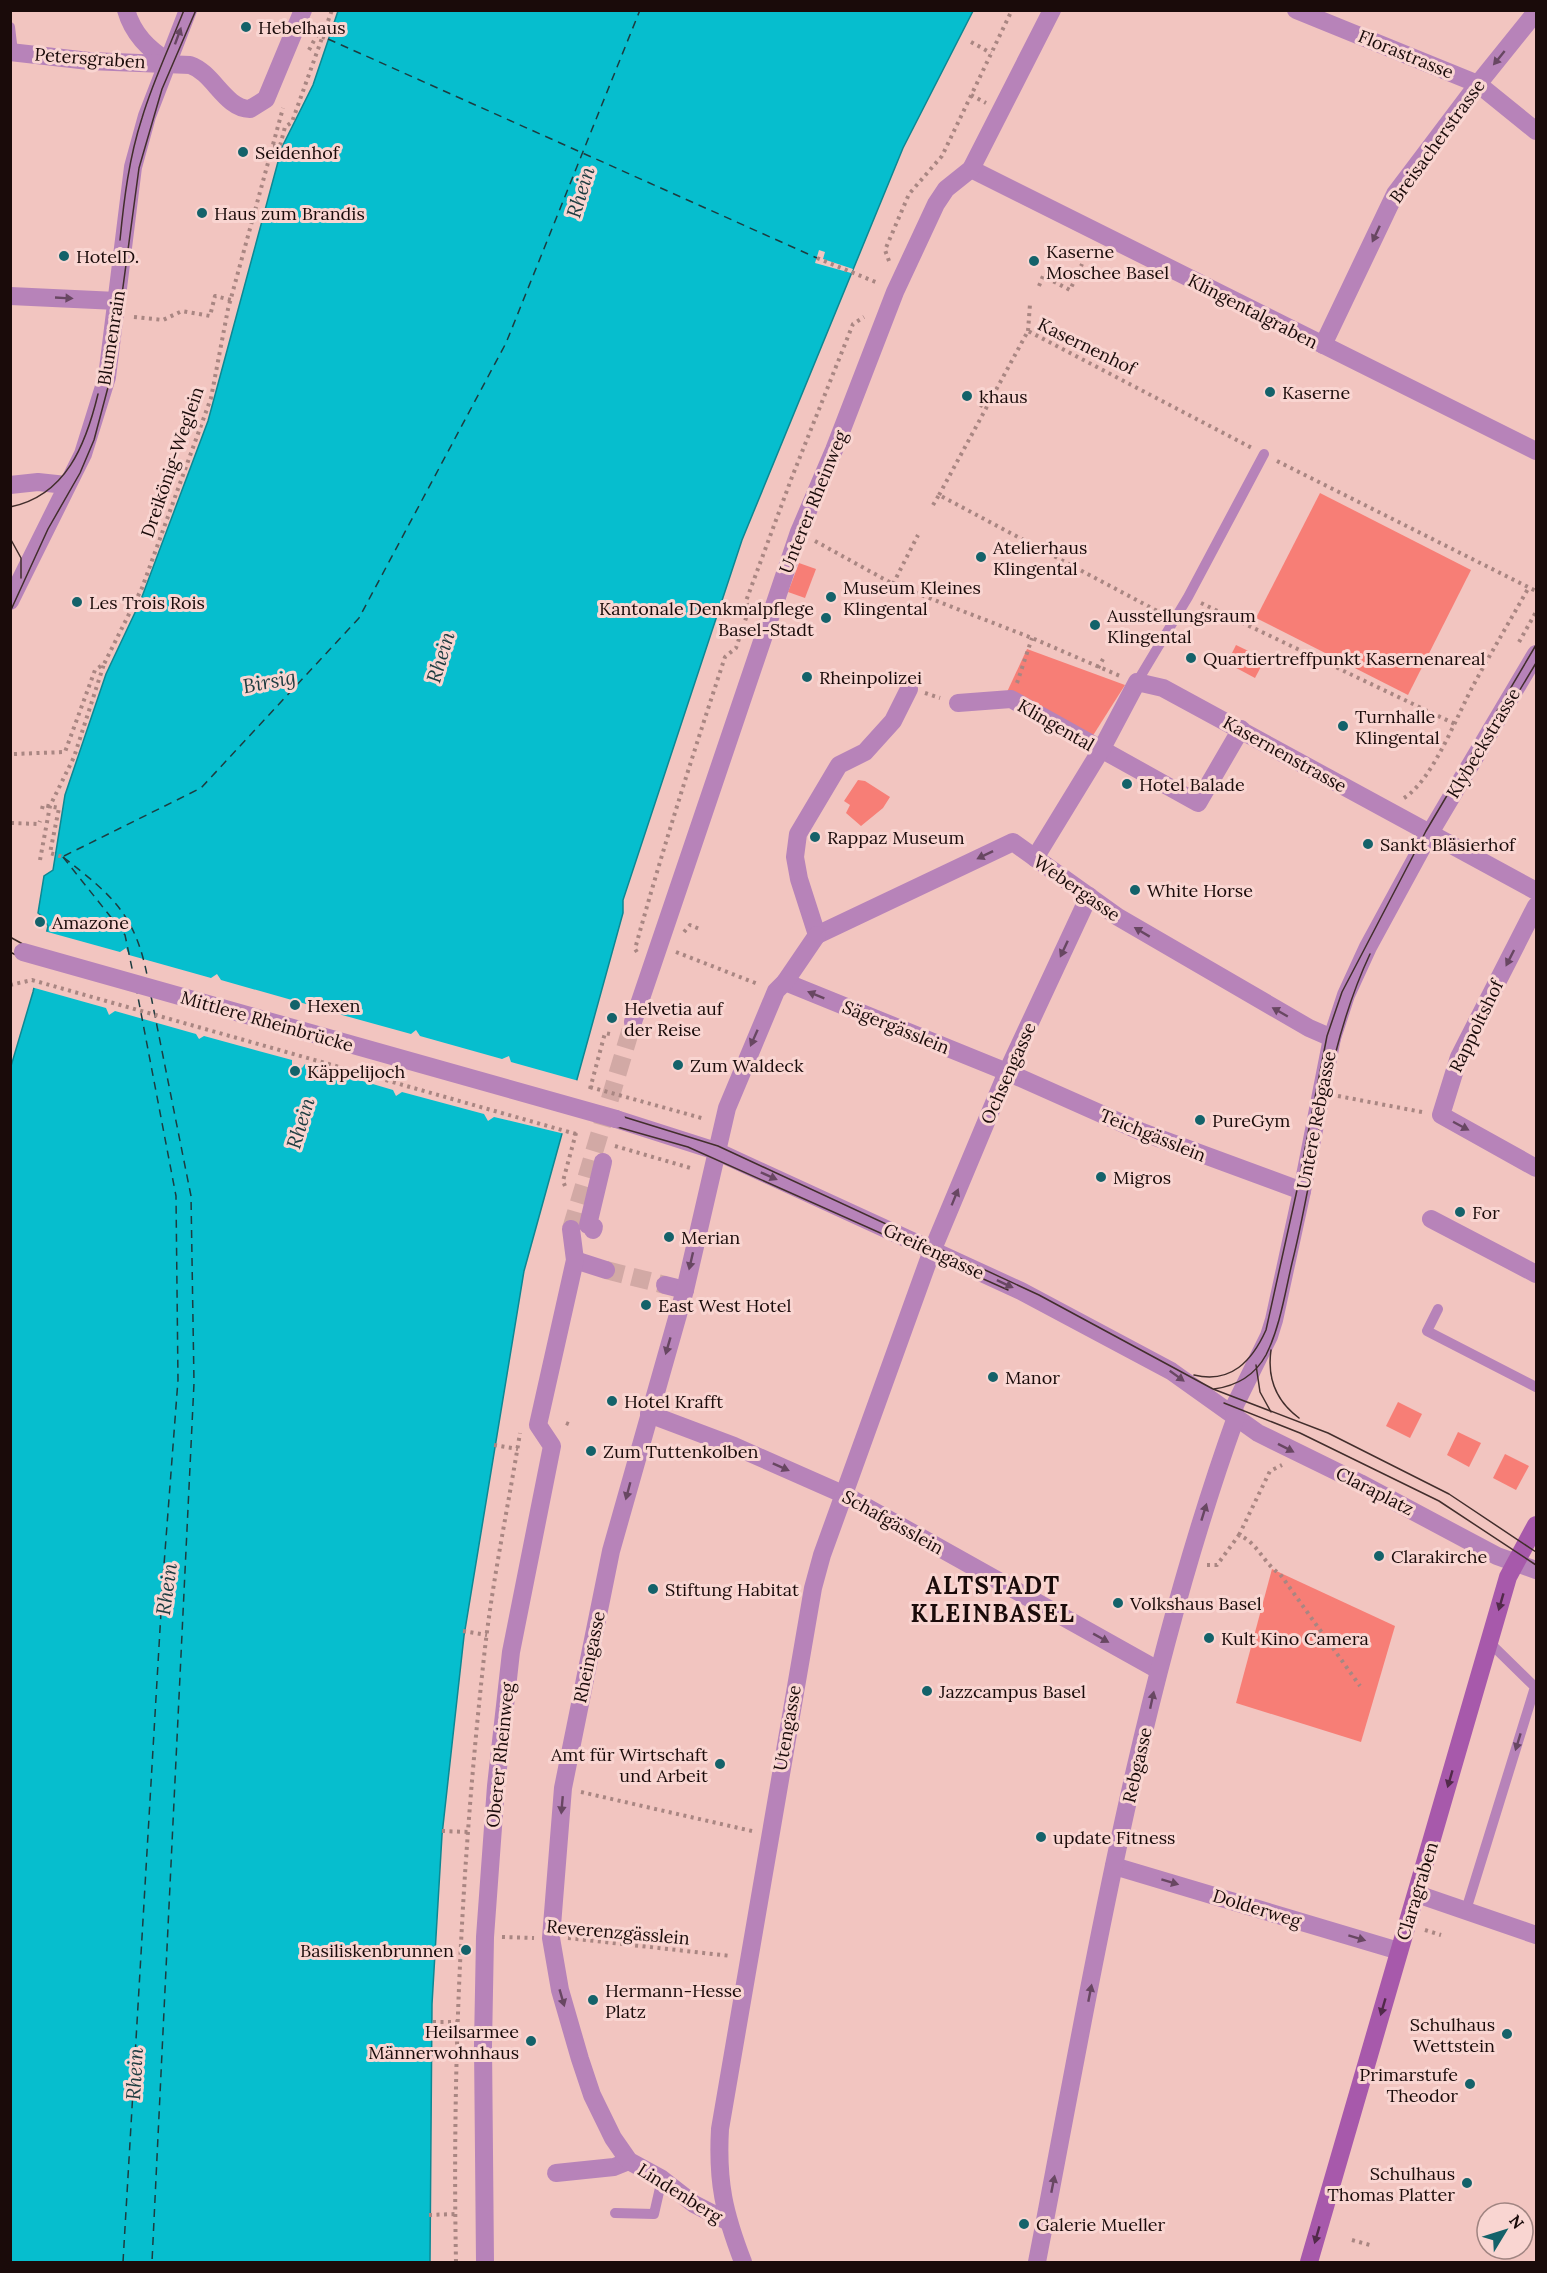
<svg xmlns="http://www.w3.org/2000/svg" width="1547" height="2273" font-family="Lora,serif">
<rect width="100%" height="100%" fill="#f2c5c0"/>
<!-- green -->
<g fill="#f77e76">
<polygon points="1320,493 1471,570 1408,695 1256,618"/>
<polygon points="799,563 816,569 805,598 788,592"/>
<polygon points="1236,645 1265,659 1255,678 1227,663"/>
<polygon points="1027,649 1125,685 1092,737 1007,692"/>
<polygon points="858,780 865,781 890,797 883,808 861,826 846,813 850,805 844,801"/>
<polygon points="1398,1402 1422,1414 1410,1438 1386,1426"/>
<polygon points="1458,1432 1481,1443 1469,1467 1447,1455"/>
<polygon points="1505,1454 1529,1466 1516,1490 1493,1478"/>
<polygon points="1272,1569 1395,1626 1361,1742 1236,1703"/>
</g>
<!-- water -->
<polygon fill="#06bece" stroke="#0c8893" stroke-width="1.5" points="338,11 973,11 903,148 742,540 623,900 623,913 524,1271 464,1636 442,1835 432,2004 430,2262 11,2262 11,1066 33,992 48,926 43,917 38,913 44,876 53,870 65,795 106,674 140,602 208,421 282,147 313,85"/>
<!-- pier -->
<g fill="#f2c5c0">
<polygon points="819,250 825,252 823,259 853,269 851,273 815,263"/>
<polygon points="44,931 120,952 126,948 129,955 211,978 217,974 221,980 306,1004 318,998 324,1010 411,1034 416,1030 420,1036 502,1059 509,1056 511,1062 579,1081 565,1134 494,1117 488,1121 484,1114 402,1092 396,1096 393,1090 305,1064 302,1068 292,1065 292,1060 204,1036 199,1039 196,1034 115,1011 109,1015 106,1008 31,987"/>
</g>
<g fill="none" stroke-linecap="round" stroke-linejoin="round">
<!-- ferry -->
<g stroke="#1d3c40" stroke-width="1.5" stroke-dasharray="8 6" stroke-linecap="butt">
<polyline points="328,39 817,258"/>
<polyline points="64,856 201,788 359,618 506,343 640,10"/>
<path d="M 63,857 C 113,896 136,915 148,980"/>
<polyline points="63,857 125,935 133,973"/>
<polyline points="151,996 191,1196 194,1383 152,2262"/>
<polyline points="123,2262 163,1578 178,1380 176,1196 137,992"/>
</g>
<!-- street-tunnel -->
<g stroke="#d2a9a5" stroke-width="18" stroke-dasharray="18 9" stroke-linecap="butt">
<polyline points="571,1229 633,1022"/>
<polyline points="606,1270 665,1285"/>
</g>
<!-- path -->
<g stroke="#a98682" stroke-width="4" stroke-dasharray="3 4.5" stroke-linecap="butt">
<polyline points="971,42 991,53"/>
<polyline points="309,50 317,35 328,39"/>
<polyline points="971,95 986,103"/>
<polyline points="273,146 280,146 285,127 292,122 332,10"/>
<polyline points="817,258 878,283"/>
<polyline points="889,261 885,250 909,194 942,156 1012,10"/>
<polyline points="1039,286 1043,276 1070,290 1082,264"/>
<polyline points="134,317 163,320 182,311 210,316 215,296 231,300"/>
<polyline points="1028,331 1030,304"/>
<polyline points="980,405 987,408"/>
<polyline points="1277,461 1536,591"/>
<polyline points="939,495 1028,331 1252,448"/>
<polyline points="933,505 939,495 1161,613"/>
<polyline points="815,541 893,584 1032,638 1120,676"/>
<polyline points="893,584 918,535"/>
<polyline points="1201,603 1455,724"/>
<polyline points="1519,642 1536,612"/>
<polyline points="1098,668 1103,659"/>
<polyline points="1017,683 1032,638"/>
<polyline points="925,693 940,698"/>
<polyline points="14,754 65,752 95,670 104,664 142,588 211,398 228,309 283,108"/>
<path d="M 1404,798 C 1433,780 1457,715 1474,684 C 1492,651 1511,619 1529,587"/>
<polyline points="42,809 43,805 59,808 50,853 63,857"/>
<polyline points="11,823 39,824 40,821"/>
<polyline points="40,860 50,806 74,757 104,664"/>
<polyline points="684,932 690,925 702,930"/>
<path d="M 637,952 L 635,949 C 662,851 693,754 725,657 L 736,648 L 749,609 L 746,601 L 792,477 L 853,324 L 864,317"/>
<polyline points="676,952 758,984"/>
<polyline points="10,985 32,980 576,1134"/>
<polyline points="590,1087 705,1119"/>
<polyline points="590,1089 605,1033 610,1034"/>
<polyline points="1338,1096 1422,1112"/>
<polyline points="615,1146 694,1169"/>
<polyline points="565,1186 563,1181 576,1133"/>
<polyline points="566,1423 571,1425"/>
<polyline points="494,1445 518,1449"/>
<polyline points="1239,1535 1270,1471 1282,1465"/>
<path d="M 1207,1565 L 1217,1565 L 1239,1535 C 1258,1543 1263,1563 1280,1574 L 1360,1686"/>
<polyline points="463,1631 487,1635"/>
<polyline points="581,1792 752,1831"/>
<polyline points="442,1831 469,1832"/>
<polyline points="1425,1930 1441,1935"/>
<polyline points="502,1937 534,1938"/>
<polyline points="568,1938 731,1956"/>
<polyline points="433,2022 458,2022"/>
<polyline points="429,2215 455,2214"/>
<polyline points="1352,2240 1370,2245"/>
<path d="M 456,2262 C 452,2060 462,1858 484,1657 C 492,1582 508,1508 520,1433"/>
</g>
<!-- lane -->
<g stroke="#b783b9" stroke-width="10">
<polyline points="10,27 13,52"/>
<polyline points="1137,682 1188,597 1264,454"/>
<polyline points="1438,1309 1427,1331 1536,1387"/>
<polyline points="1466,1910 1535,1687 1489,1642"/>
<polyline points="615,2213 654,2214 662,2179"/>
</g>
<!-- street -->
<g stroke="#b783b9" stroke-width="18">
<path d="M 126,10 C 133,34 148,49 169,62"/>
<polyline points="1296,10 1478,84 1536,131"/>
<path d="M 10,52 L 89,61 L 190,65 C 214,73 224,108 250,109 L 266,99 L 303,10"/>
<polyline points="971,169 1536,451"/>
<polyline points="10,296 117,301"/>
<polyline points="1323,345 1395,194 1478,84 1536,12"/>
<polyline points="10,485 38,482 66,485"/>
<polyline points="10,601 83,454 107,377 133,167 147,116 188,10"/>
<polyline points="958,703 1011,699 1198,803 1241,729"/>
<polyline points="1035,858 1101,750 1137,682 1163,688 1536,891"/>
<polyline points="1536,906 1459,1057 1441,1115 1536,1168"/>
<polyline points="817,935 1013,842 1118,917 1309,1028 1332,1038"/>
<polyline points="817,935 799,879 795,857 798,834 839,765 865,752 893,721 909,689"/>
<polyline points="785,982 1007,1072 1142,1132 1302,1191"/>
<polyline points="633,1022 799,532 834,450 895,292 936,204 946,189 971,169 1052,10"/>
<polyline points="616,1119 716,1151 1021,1291 1171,1371 1258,1433 1360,1483 1497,1556 1536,1570"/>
<polyline points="1431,1219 1536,1274"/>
<polyline points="593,1230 594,1227 588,1225 603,1162"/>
<polyline points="575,1260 606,1270"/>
<polyline points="665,1285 685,1290"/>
<polyline points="649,1414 734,1446 845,1495 1158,1670"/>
<polyline points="1236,1417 1234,1407 1269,1336 1274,1320 1302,1191 1332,1038 1346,995 1368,947 1430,833 1536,654"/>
<polyline points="1114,1866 1399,1951"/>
<polyline points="1417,1894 1536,1935"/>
<polyline points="556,2173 614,2167 629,2161"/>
<polyline points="727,2221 694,2204 662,2179 629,2161 613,2138 592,2095 580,2059 560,1990 551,1938 563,1788 611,1551 685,1290 727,1108 776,991 785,982 817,935"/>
<polyline points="485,2262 483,2045 485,1937 496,1786 511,1652 552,1446 538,1425 575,1260 571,1229"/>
<path d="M 743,2262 C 724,2213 717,2182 720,2129 L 813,1588 L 822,1555 L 930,1256 L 1007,1072 L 1089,896"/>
<path d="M 1037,2262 C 1092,1978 1138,1690 1236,1417"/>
</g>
<!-- secondary -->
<polyline stroke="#a759ab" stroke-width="18" points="1309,2262 1508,1577 1536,1525"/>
<!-- tram -->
<g stroke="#422e2c" stroke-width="1.5">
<path d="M 120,240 C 124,199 129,158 142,118 C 153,81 170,46 184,10"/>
<path d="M 10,507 C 66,496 86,444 98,394"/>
<polyline points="10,538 21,558 21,578"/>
<polyline points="10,612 48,529 80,473 94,440 111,376 139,168 162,89 196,10"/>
<polyline points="1461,788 1536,663"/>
<polyline points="10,937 39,953 621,1116 718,1146 1039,1295 1213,1389 1328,1433 1449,1494 1536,1552"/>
<polyline points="10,952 24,959 688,1147 1008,1290"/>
<path d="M 1271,1350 C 1267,1378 1276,1401 1299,1418"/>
<polyline points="1256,1365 1260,1392 1271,1412"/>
<path d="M 1194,1375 C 1231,1384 1252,1361 1266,1330 L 1297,1190 L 1327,1036 L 1342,992 L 1426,831 L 1536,645"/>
<path d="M 1214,1389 C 1236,1386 1255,1375 1266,1355 C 1280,1327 1285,1293 1292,1263 C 1318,1160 1324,1052 1370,954"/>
<polyline points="1224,1403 1300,1433 1439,1501 1536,1565"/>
</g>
<!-- street-bridge -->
<polyline stroke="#b783b9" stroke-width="18" points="23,952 616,1119"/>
</g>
<!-- one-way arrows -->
<defs><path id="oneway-solid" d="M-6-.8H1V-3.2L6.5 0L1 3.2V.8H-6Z" transform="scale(1.5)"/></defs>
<g fill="#684762">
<use href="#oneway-solid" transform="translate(178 36) rotate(-70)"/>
<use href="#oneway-solid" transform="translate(1499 58) rotate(129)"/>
<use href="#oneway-solid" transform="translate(1376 234) rotate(115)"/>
<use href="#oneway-solid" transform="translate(64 298) rotate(3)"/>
<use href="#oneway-solid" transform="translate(985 855) rotate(154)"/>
<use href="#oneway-solid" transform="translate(1142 932) rotate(-149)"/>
<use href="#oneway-solid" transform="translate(1064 949) rotate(115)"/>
<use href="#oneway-solid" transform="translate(1510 958) rotate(117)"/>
<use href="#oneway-solid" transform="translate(816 995) rotate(-158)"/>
<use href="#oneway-solid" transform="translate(1280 1012) rotate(-150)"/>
<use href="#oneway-solid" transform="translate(754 1038) rotate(114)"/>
<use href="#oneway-solid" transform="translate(1461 1126) rotate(28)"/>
<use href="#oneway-solid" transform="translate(769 1176) rotate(24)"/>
<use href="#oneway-solid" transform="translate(955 1197) rotate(-68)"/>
<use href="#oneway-solid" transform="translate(691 1261) rotate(103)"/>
<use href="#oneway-solid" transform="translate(1005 1284) rotate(25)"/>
<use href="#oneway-solid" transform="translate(668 1346) rotate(106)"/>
<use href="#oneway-solid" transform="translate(1177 1376) rotate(36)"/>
<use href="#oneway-solid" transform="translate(1286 1448) rotate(27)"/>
<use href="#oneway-solid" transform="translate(781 1467) rotate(24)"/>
<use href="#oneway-solid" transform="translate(628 1491) rotate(105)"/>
<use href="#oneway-solid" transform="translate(1204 1512) rotate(-73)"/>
<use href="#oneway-solid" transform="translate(1101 1638) rotate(29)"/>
<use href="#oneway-solid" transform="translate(1152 1700) rotate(-78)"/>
<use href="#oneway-solid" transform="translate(1518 1742) rotate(107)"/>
<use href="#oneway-solid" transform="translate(562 1805) rotate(95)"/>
<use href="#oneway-solid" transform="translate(1170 1882) rotate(17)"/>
<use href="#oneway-solid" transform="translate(1357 1938) rotate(17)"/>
<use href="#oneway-solid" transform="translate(1090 1993) rotate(-79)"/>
<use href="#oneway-solid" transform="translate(562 1998) rotate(74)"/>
<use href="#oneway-solid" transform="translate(1053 2184) rotate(-79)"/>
</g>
<g fill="#522a4a">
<use href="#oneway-solid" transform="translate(1501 1602) rotate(106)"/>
<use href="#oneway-solid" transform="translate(1450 1779) rotate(106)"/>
<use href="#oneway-solid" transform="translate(1383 2007) rotate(106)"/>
<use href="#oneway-solid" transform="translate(1317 2235) rotate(106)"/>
</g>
<!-- markers -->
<g fill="#14626a" stroke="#f9d5d1" stroke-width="2">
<circle cx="246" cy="27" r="6"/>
<circle cx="243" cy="152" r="6"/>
<circle cx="202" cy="213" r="6"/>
<circle cx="64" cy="256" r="6"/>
<circle cx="1034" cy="261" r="6"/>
<circle cx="1270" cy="392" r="6"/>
<circle cx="967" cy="396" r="6"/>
<circle cx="981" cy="557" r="6"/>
<circle cx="831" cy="597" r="6"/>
<circle cx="77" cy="602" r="6"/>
<circle cx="826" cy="618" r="6"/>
<circle cx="1095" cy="625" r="6"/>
<circle cx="1191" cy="658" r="6"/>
<circle cx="807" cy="677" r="6"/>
<circle cx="1343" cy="726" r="6"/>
<circle cx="1127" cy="784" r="6"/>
<circle cx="815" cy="837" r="6"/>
<circle cx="1368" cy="844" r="6"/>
<circle cx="1135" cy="890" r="6"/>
<circle cx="40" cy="922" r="6"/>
<circle cx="295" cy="1005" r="6"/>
<circle cx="612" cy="1018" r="6"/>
<circle cx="678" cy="1065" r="6"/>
<circle cx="295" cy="1071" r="6"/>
<circle cx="1200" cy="1120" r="6"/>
<circle cx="1101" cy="1177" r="6"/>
<circle cx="1460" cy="1212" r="6"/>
<circle cx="669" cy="1237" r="6"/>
<circle cx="646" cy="1305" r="6"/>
<circle cx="993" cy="1377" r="6"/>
<circle cx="612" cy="1401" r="6"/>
<circle cx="591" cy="1451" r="6"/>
<circle cx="1379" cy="1556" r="6"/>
<circle cx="653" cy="1589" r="6"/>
<circle cx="1118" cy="1603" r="6"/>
<circle cx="1209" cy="1638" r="6"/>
<circle cx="927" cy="1691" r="6"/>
<circle cx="720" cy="1764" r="6"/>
<circle cx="1041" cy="1837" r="6"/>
<circle cx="466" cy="1950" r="6"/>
<circle cx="593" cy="2000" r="6"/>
<circle cx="1507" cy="2034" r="6"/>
<circle cx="531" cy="2041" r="6"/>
<circle cx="1470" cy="2084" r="6"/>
<circle cx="1467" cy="2183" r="6"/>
<circle cx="1024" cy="2224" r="6"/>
</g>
<g text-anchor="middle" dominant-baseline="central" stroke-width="6" stroke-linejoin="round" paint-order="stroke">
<!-- poi labels -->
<g font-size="18" fill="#1a0b0a" stroke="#f9d5d1" text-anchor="start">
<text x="258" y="27">Hebelhaus</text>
<text x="255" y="152">Seidenhof</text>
<text x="214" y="213">Haus zum Brandis</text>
<text x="1046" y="251">Kaserne<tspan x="1046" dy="21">Moschee Basel</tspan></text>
<text x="76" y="256">HotelD.</text>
<text x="1282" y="392">Kaserne</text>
<text x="979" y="396">khaus</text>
<text x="993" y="547">Atelierhaus<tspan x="993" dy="21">Klingental</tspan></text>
<text x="843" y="587">Museum Kleines<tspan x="843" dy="21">Klingental</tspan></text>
<text x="89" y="602">Les Trois Rois</text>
<text x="814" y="608" text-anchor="end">Kantonale Denkmalpflege<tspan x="814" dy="21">Basel-Stadt</tspan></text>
<text x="1107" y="615">Ausstellungsraum<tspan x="1107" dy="21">Klingental</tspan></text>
<text x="1203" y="658">Quartiertreffpunkt Kasernenareal</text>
<text x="819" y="677">Rheinpolizei</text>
<text x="1355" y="716">Turnhalle<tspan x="1355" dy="21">Klingental</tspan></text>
<text x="1139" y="784">Hotel Balade</text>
<text x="827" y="837">Rappaz Museum</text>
<text x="1380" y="844">Sankt Bläsierhof</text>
<text x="1147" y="890">White Horse</text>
<text x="52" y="922">Amazone</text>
<text x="307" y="1005">Hexen</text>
<text x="624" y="1008">Helvetia auf<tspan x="624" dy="21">der Reise</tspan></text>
<text x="690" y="1065">Zum Waldeck</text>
<text x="307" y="1071">Käppelijoch</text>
<text x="1212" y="1120">PureGym</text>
<text x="1113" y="1177">Migros</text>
<text x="1472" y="1212">For</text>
<text x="681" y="1237">Merian</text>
<text x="658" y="1305">East West Hotel</text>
<text x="1005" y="1377">Manor</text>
<text x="624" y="1401">Hotel Krafft</text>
<text x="603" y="1451">Zum Tuttenkolben</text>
<text x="1391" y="1556">Clarakirche</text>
<text x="665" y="1589">Stiftung Habitat</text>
<text x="1130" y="1603">Volkshaus Basel</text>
<text x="1221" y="1638">Kult Kino Camera</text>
<text x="939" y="1691">Jazzcampus Basel</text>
<text x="708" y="1754" text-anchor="end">Amt für Wirtschaft<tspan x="708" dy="21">und Arbeit</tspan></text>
<text x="1053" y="1837">update Fitness</text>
<text x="454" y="1950" text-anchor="end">Basiliskenbrunnen</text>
<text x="605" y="1990">Hermann-Hesse<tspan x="605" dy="21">Platz</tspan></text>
<text x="1495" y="2024" text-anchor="end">Schulhaus<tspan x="1495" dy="21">Wettstein</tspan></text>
<text x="519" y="2031" text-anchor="end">Heilsarmee<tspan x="519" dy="21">Männerwohnhaus</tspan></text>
<text x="1458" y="2074" text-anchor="end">Primarstufe<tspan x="1458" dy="21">Theodor</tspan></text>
<text x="1455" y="2173" text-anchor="end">Schulhaus<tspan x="1455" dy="21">Thomas Platter</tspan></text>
<text x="1036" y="2224">Galerie Mueller</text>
</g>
<!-- street labels -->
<g font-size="18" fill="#1a0b0a" stroke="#f9d5d1">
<text transform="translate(1406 54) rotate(22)">Florastrasse</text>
<text transform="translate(90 58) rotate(4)">Petersgraben</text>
<text transform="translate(1437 141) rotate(-54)">Breisacherstrasse</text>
<text transform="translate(1253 311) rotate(27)">Klingentalgraben</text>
<text transform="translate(111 338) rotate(-81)">Blumenrain</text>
<text transform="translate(1087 346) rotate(26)">Kasernenhof</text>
<text transform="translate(172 462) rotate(-71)">Dreikönig-Weglein</text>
<text transform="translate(813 502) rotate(-68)">Unterer Rheinweg</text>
<text transform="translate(1056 725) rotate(30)">Klingental</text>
<text transform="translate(1483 743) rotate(-59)">Klybeckstrasse</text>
<text transform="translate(1285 754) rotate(29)">Kasernenstrasse</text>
<text transform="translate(1077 888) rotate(35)">Webergasse</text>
<text transform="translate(267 1021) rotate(16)">Mittlere Rheinbrücke</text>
<text transform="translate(1476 1026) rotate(-64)">Rappoltshof</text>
<text transform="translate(896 1027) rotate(22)">Sägergässlein</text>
<text transform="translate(1008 1073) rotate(-66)">Ochsengasse</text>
<text transform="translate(1316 1120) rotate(-79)">Untere Rebgasse</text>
<text transform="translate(1153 1135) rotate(22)">Teichgässlein</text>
<text transform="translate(934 1251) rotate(25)">Greifengasse</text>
<text transform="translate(1375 1491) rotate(27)">Claraplatz</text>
<text transform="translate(893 1522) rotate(29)">Schafgässlein</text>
<text transform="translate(589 1657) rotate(-78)">Rheingasse</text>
<text transform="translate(787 1728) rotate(-80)">Utengasse</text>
<text transform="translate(500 1755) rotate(-84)">Oberer Rheinweg</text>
<text transform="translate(1137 1765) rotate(-77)">Rebgasse</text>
<text transform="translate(1417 1891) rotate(-73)">Claragraben</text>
<text transform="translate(1257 1908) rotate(17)">Dolderweg</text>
<text transform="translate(618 1932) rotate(5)">Reverenzgässlein</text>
<text transform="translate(680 2193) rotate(32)">Lindenberg</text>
</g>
<!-- water labels -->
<g font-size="20" font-style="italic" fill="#1d3c40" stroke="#f9d5d1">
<text transform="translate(580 192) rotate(-73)">Rhein</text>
<text transform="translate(440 657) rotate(-73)">Rhein</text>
<text transform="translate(269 681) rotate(-11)">Birsig</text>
<text transform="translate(300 1123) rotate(-73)">Rhein</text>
<text transform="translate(166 1589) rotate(-82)">Rhein</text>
<text transform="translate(134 2074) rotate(-87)">Rhein</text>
</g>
<!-- district labels -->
<g font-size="24" font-weight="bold" letter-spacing="1.5" fill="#1a0b0a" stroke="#f9d5d1">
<text x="993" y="1585">ALTSTADT<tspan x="993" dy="28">KLEINBASEL</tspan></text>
</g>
</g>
<!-- border -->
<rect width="1547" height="2273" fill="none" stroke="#1a0b0a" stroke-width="24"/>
<!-- north arrow -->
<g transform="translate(1505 2231) rotate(52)"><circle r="28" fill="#f9d5d1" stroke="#a08481" stroke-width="1.5"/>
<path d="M0-4.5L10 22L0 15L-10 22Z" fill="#14626a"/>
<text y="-9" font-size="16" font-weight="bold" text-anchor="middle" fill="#1a0b0a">N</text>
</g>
</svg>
